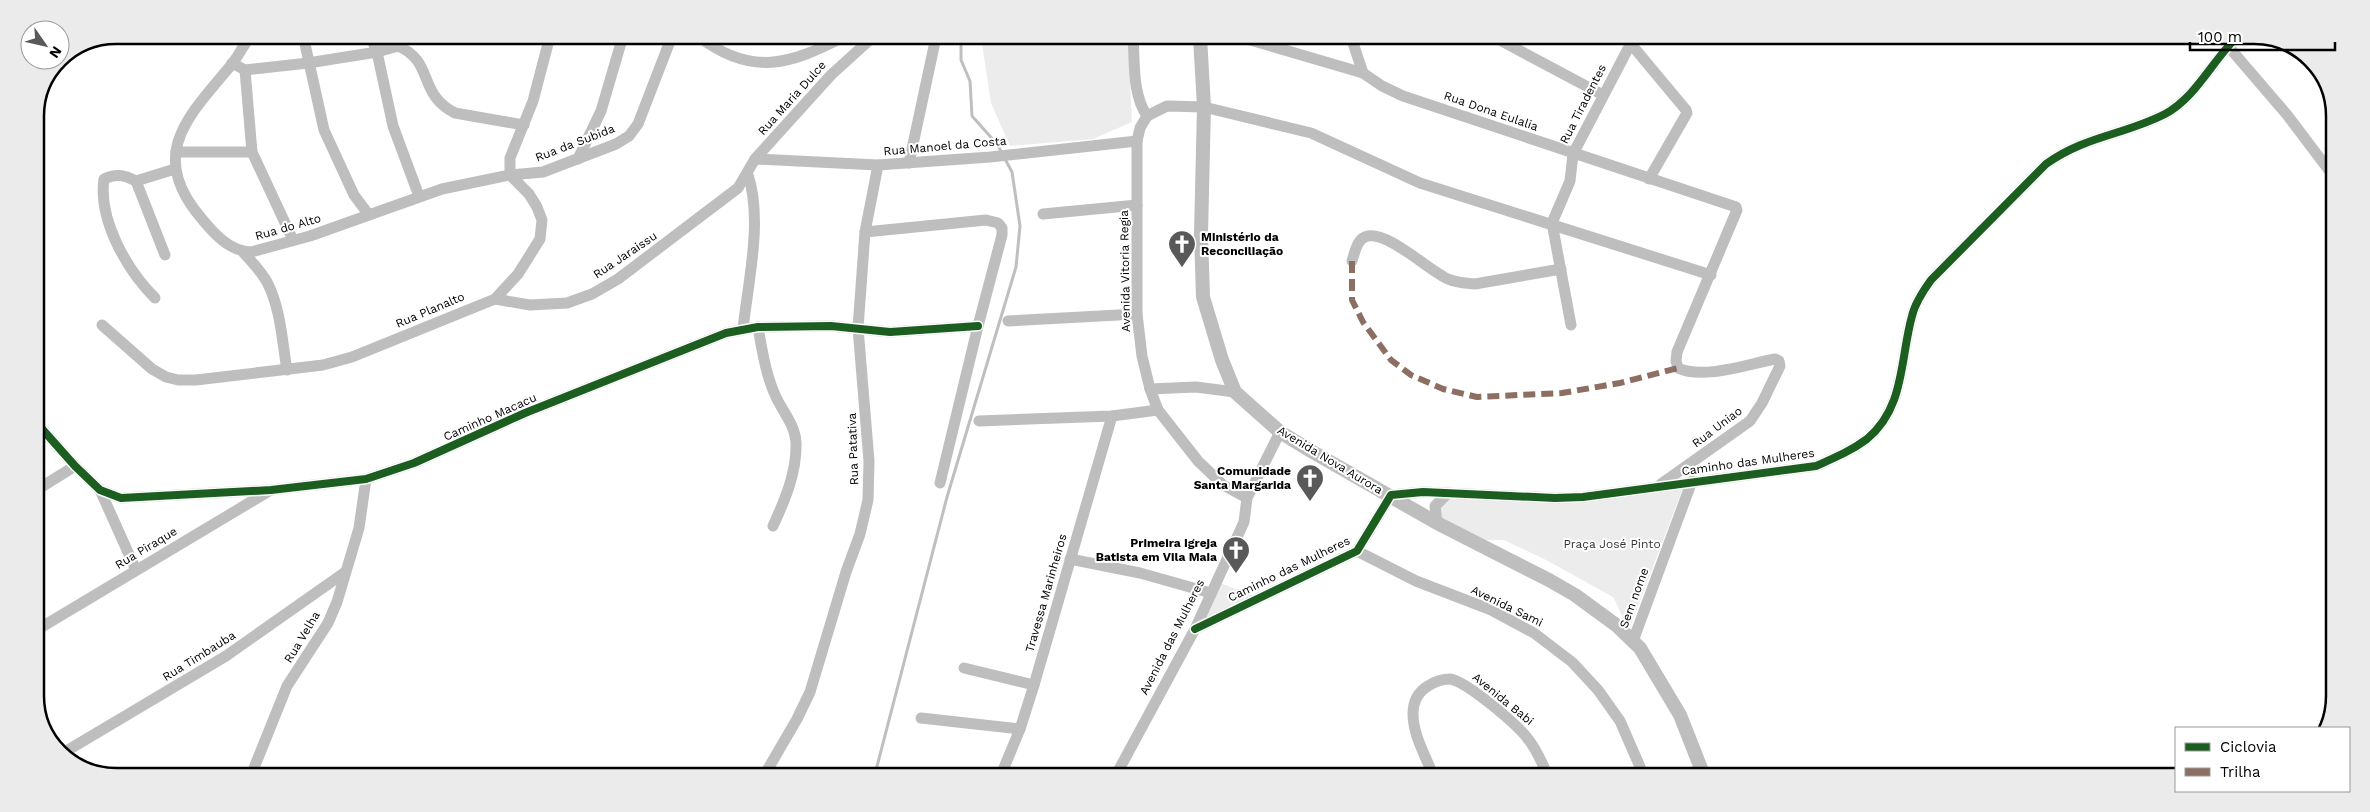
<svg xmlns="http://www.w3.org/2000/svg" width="2370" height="812" font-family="'Work Sans',sans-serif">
<rect width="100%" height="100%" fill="#fff"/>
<!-- green -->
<g fill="#ececec">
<polygon points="981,37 1128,37 1132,122 1093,139 1010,146 991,103"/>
<path d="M 1683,488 L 1630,627 C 1620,617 1620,608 1613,597 L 1548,561 L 1504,540 L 1485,540 L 1440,517 L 1438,508 L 1451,496 L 1564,501 Z"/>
<polygon points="1220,583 1254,596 1201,622"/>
</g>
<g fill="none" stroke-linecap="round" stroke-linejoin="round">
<!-- stream -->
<g stroke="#bfbfbf" stroke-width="3">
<polyline points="961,37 961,60 970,81 972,116 997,144 1002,153"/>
<polyline points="875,774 947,497 1016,267 1020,226 1012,172 1005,159"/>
</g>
<!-- minor -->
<g stroke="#bebebe" stroke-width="11">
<path d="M 251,35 C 244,44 239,55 232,64 C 189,116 146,154 202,219 C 215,235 230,251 251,252 L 310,236 L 442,189 L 510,175 L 543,172 L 616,144 L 629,136 L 638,124 L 672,36"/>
<polyline points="303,35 324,130 354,195 369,215"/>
<polyline points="370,35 377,52 393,126 419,196"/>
<path d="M 698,36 C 751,77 790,65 845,36"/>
<path d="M 1133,37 C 1135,64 1132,93 1147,116 L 1140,128 L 1137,141 L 1137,314 L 1142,356 L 1150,389 L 1158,410 L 1198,461 L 1223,485 L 1247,498"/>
<path d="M 1240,37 L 1363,73 L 1382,86 L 1403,96 L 1736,207 L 1737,210 L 1677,352 L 1676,361 L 1678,368 C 1703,380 1748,364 1775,359 L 1779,361 L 1780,366 L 1762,403 L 1750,421 L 1661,484"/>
<polyline points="1351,37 1363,73"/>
<polyline points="1496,38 1603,95"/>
<polyline points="1626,38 1686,110 1687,113 1649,179"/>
<polyline points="2228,46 2288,116 2328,169"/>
<polyline points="2310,61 2322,76"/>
<path d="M 232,63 L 245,70 L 308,63 L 377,52 L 398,46 C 435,62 417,94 455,113 L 524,125"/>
<polyline points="245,70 252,152 293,240"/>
<polyline points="1147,116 1167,106 1204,107 1311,133 1420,183 1711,275"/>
<polyline points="176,152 252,152"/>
<polyline points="578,159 601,111 623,36"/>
<polyline points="755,159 878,165 990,157 1137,141"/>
<polyline points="909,163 936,37"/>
<polyline points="136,181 165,255"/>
<polyline points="1043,214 1137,205"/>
<polyline points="865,232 986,220 998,223 1002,228 1002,235 978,326 940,483"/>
<path d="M 243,252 C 251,261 261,271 267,282 C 281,309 282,341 287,370"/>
<path d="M 1352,261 C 1355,252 1357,238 1368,236 C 1389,232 1428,270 1448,279 C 1457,283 1466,283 1475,284 L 1561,269"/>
<path d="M 155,298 C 127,270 98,220 104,179 C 117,173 124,175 136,181 L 175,169"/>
<polyline points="495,299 530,305 567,303 592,294 618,279 738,188 755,159 831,75 874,36"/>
<polyline points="1008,321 1137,314"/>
<polyline points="102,325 152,369 166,377 178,380 196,380 323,365 352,357 495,299 518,274 540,239 542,220 537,207 529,194 510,175 510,158 533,101 550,36"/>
<polyline points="1571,325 1552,223 1570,181 1573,154 1631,43"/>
<path d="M 758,327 C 762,350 766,376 776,397 C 783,412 795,425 796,442 C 797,472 785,500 773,526"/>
<path d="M 743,329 C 748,282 763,220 748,175"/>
<polyline points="1150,389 1196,387 1235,392"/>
<polyline points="35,421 75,466 100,490 121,498 271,490 366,479 414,463 525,413 726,333 758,327 831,326 890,332 978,326"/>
<polyline points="979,421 1112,416 1158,410"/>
<polyline points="100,490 136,570"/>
<polyline points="35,491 75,466"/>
<polyline points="1437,523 1435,506 1448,493"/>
<polyline points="1357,551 1416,581 1489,609 1534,633 1572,662 1598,690 1620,721 1644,776"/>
<polyline points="1070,559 1140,573 1211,593"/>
<path d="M 1195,629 L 1357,551 L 1391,495 L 1423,492 L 1555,498 L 1583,497 L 1816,466 C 1834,458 1851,451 1867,439 C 1905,408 1900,359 1912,316 C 1915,303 1923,291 1931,280 L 2046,164 C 2085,136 2124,135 2165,114 C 2195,98 2211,63 2235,39"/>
<polyline points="35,631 269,491"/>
<polyline points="1633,641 1692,481"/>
<polyline points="964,668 1034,685"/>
<polyline points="921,718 1020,729"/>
<polyline points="63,753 226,656 344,573"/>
<polyline points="252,773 287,686 328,623 337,602 359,528 366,479"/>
<polyline points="765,774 797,719 810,692 846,572 860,534 868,500 869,461 858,328 865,232 878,165"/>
<polyline points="1001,775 1020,729 1034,685 1112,416"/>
<polyline points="1116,775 1195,629 1244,522 1247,498 1280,432"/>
<path d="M 1433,775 C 1426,757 1413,735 1413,714 C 1413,702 1418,692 1428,686 C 1434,682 1443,679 1450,679 C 1466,681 1518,725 1528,739 C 1537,750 1542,763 1548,776"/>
</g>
<!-- tertiary -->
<polyline stroke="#bebebe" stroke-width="14" points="1200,37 1204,107 1201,234 1203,297 1222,360 1235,392 1280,432 1311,451 1437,523 1549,580 1575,595 1616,625 1640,648 1680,715 1704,776"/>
<!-- quiet -->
<polyline stroke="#8d6e63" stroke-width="6" stroke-dasharray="12 6" stroke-linecap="butt" points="1352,261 1352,300 1363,322 1391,360 1411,375 1443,389 1477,397 1562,393 1620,383 1678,368"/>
<!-- cycleway casing -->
<g stroke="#fff" stroke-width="11">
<g id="cycleway">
<polyline points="35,421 75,466 100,490 121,498 271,490 366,479 414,463 525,413 726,333 758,327 831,326 890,332 978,326"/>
<path d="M 1195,629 L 1357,551 L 1391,495 L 1423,492 L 1555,498 L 1583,497 L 1816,466 C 1834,458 1851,451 1867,439 C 1905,408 1900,359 1912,316 C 1915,303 1923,291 1931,280 L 2046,164 C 2085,136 2124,135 2165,114 C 2195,98 2211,63 2235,39"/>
</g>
</g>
<!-- cycleway -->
<use href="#cycleway" stroke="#1b5e20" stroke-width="8"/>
</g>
<!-- icons -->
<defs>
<g id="church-pin" transform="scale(1.4375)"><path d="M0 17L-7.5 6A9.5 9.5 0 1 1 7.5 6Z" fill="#595959" stroke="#fff"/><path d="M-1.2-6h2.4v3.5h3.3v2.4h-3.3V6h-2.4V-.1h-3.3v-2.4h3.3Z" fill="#fff"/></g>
</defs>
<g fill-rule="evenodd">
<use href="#church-pin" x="1182" y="244"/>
<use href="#church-pin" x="1310" y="478"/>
<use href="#church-pin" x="1236" y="550"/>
</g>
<g text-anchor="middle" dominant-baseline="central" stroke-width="4" stroke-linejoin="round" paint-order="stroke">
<!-- street labels -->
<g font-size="12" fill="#000" stroke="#fff">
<text transform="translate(792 98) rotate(-48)">Rua Maria Dulce</text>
<text transform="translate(1583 104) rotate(-63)">Rua Tiradentes</text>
<text transform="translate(1491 111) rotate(19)">Rua Dona Eulalia</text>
<text transform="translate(575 143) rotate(-21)">Rua da Subida</text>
<text transform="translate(945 146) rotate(-5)">Rua Manoel da Costa</text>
<text transform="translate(288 227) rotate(-16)">Rua do Alto</text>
<text transform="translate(625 255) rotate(-34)">Rua Jaraissu</text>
<text transform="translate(1125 271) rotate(-91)">Avenida Vitoria Regia</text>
<text transform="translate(430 310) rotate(-23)">Rua Planalto</text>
<text transform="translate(490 417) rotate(-24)">Caminho Macacu</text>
<text transform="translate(1717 427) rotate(-37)">Rua Uniao</text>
<text transform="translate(853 449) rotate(-92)">Rua Patativa</text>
<text transform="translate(1330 460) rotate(31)">Avenida Nova Aurora</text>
<text transform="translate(1748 462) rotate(-8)">Caminho das Mulheres</text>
<text transform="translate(146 548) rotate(-31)">Rua Piraque</text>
<text transform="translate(1289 569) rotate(-26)">Caminho das Mulheres</text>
<text transform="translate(1046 593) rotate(-74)">Travessa Marinheiros</text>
<text transform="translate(1634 598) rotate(-70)">Sem nome</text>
<text transform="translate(1507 606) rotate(26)">Avenida Sami</text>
<text transform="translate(302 637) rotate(-59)">Rua Velha</text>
<text transform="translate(1172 637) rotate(-63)">Avenida das Mulheres</text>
<text transform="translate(199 656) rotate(-32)">Rua Timbauba</text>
<text transform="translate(1503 699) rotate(39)">Avenida Babi</text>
</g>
<!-- poi labels -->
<g font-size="12" font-weight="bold" fill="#000" stroke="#fff" text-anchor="end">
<text x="1201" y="237" text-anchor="start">Ministério da<tspan x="1201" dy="14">Reconciliação</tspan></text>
<text x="1291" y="471">Comunidade<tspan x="1291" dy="14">Santa Margarida</tspan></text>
<text x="1217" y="543">Primeira Igreja<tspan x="1217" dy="14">Batista em Vila Maia</tspan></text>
</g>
<!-- park labels -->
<g font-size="12" fill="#333" stroke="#fff">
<text x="1612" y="544">Praça José Pinto</text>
</g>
</g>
<!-- crop -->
<path d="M0 0H2370V812H0ZM116 44H2254A72 72 0 0 1 2326 116V696A72 72 0 0 1 2254 768H116A72 72 0 0 1 44 696V116A72 72 0 0 1 116 44Z" fill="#ebebeb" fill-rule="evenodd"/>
<path fill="none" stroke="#000" stroke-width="2.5" d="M116 44H2254A72 72 0 0 1 2326 116V696A72 72 0 0 1 2254 768H116A72 72 0 0 1 44 696V116A72 72 0 0 1 116 44Z"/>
<!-- legend -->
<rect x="2175" y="727" width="175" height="65" fill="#ffffff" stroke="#999999"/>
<rect x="2185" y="743" width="25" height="8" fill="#1b5e20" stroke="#999999"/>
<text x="2220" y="752" font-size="15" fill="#000000">Ciclovia</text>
<rect x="2185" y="768" width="25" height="8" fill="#8d6e63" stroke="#999999"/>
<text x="2220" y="777" font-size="15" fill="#000000">Trilha</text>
<!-- north arrow -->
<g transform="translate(45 45) rotate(124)"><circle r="24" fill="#ffffff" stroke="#999999"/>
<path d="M0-4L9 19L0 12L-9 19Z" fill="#595959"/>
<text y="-8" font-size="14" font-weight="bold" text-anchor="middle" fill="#000000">N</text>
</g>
<!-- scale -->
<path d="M2190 42v8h145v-8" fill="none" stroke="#000000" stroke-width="2.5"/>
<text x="2198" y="42" font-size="15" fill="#000000" stroke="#ffffff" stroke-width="4" paint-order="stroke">100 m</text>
</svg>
